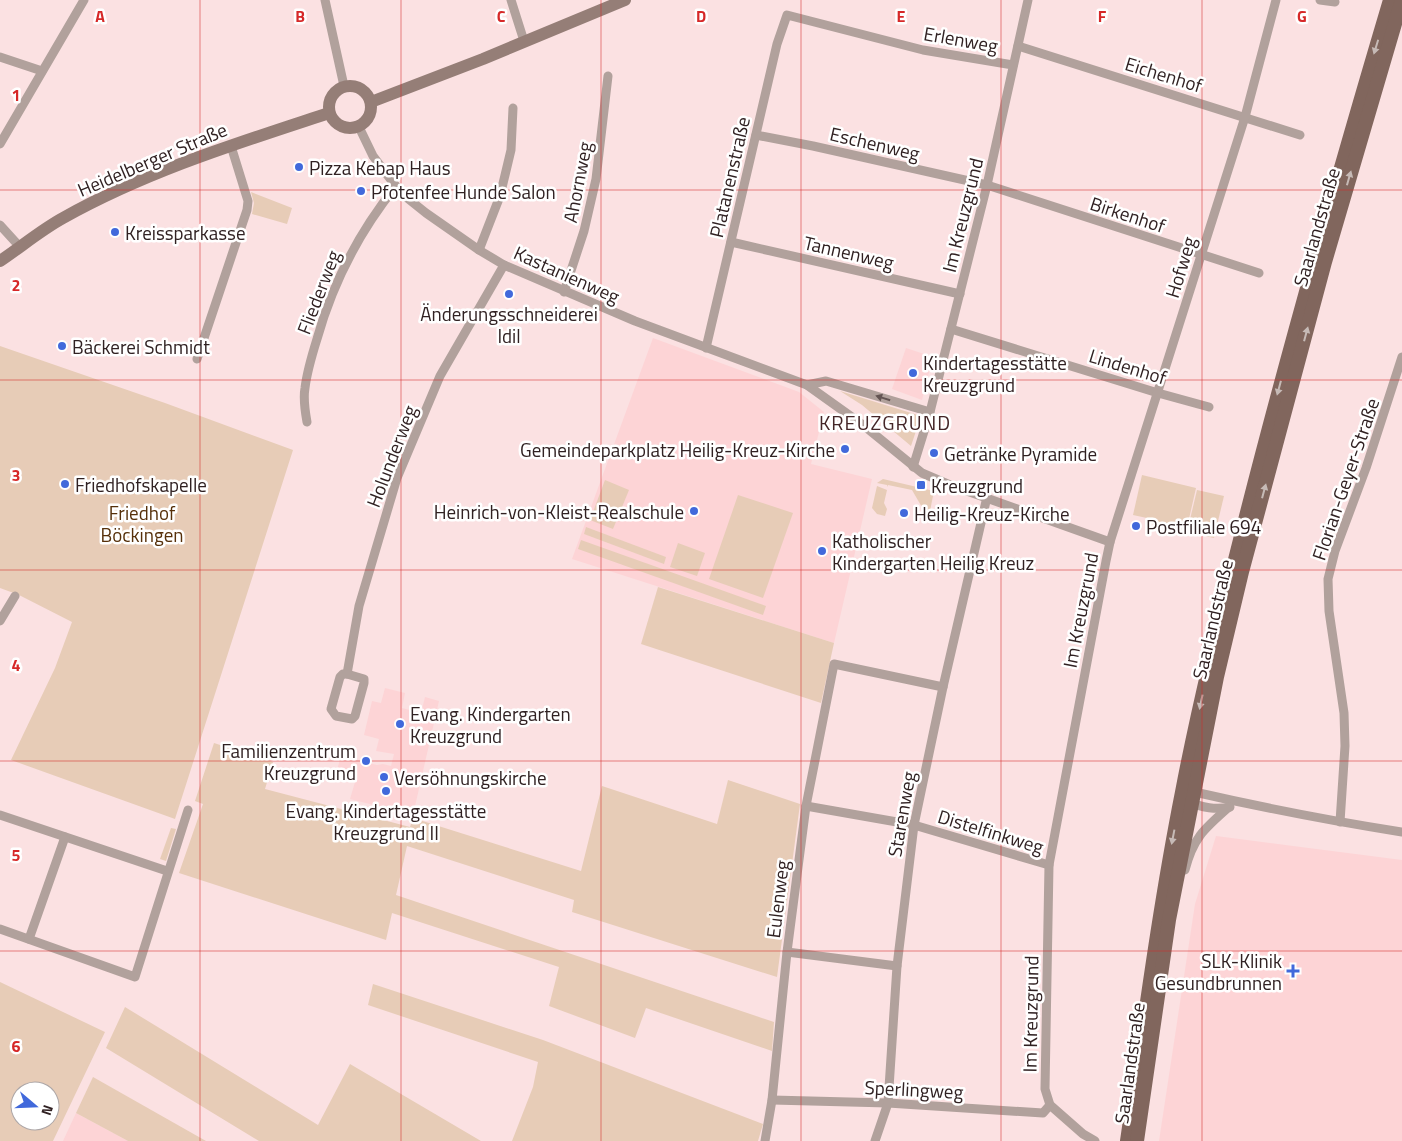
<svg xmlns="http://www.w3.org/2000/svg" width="1402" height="1141" font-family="'Titillium Web',sans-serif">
<rect width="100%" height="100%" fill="#fbe1e2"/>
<!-- built -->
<g fill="#fdd4d6">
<polygon points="653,338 799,392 824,412 811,464 872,479 834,643 572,559"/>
<polygon points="906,348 933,357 922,400 892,389"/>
<polygon points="385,688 405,693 402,708 421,713 425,697 439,701 413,815 350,799 355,782 335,777 341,756 377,765 383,764 391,766 394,754 376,751 379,739 364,735 372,701 381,703"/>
<polygon points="1216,836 1402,860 1402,1141 1159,1141 1195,904"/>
<polygon points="76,1113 128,1141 63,1141"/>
</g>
<!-- green -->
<g fill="#e7ccb7" fill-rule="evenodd">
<polygon points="251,192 292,208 287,224 252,214 254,203"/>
<polygon points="0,346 165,403 293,450 175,819 11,760 55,668 72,622 19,595 0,588"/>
<polygon points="840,391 921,416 911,446 862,405"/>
<polygon points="1142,475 1196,488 1186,532 1156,525 1156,520 1133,515"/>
<polygon points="883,479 934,491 930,511 923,509 912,490 888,485 887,487 887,485 877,483"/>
<polygon points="605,480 629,490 613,529 590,520"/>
<polygon points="877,486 887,490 884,503 887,509 885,516 877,514 872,508"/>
<polygon points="1197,490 1224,496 1214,538 1187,532"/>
<polygon points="738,495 793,513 763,598 709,579"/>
<polygon points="586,527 666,557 664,564 584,534"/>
<polygon points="581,540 766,606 763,615 578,549"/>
<polygon points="678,543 705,553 697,576 670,567"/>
<polygon points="658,587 834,643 821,703 641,644"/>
<polygon points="214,743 273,762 265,789 410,827 413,818 581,871 602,786 717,824 728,780 800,804 777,977 572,912 574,900 407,846 396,895 774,1022 772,1051 646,1008 635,1038 549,1006 559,967 392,913 386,940 179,873 203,804 195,801"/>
<polygon points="171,828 176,829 166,861 160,859"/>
<path d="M 0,982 L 105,1032 L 53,1141 L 0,1141 ZM 20,1091 L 50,1091 L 50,1121 L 20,1121 Z"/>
<polygon points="373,984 543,1040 763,1124 758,1141 512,1141 533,1087 538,1062 368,1005"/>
<polygon points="125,1007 318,1125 350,1064 481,1141 259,1141 106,1048"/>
<polygon points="93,1077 206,1141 128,1141 76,1113"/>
</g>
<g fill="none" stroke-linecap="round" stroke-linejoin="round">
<!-- minor -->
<g stroke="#b1a19c" stroke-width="9">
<polyline points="325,0 344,86"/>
<polyline points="511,0 524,41"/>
<polyline points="1320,0 1335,2"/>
<polyline points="1018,46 1300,135"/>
<polyline points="0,57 42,71"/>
<polyline points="359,127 373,156 401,193 426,213 479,250 504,265 635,321 807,385 863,425 922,473 950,485 1110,542"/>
<polyline points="756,135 813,146 987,185 1259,273"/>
<polyline points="0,144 84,0"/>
<polyline points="0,225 20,247"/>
<polyline points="731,242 960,294"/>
<polyline points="479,250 500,196 511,150 513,108"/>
<polyline points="564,292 584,231 596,179 608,76"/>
<polyline points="951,329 1158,393 1209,407"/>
<polyline points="706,348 777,44 787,15 923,50 1013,65"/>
<polyline points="197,359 247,210 248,201 231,146"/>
<polyline points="807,385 826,381 930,412"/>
<path d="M 307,422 C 305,411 303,399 305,388 C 307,371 312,355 317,339 C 333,282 359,232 396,186"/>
<polyline points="913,467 930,412 987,185 1028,0"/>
<polyline points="0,621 15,596"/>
<polygon points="343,674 347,674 364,679 364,683 355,716 352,719 336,716 331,709 340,677"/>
<polyline points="347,674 359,606 397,478 440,376 504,265"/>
<path d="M 1190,791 C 1260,807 1331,821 1402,832"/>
<path d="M 1189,801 C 1201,808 1217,810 1230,807"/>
<polyline points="806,806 914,825 1049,865"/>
<polyline points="0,815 167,871"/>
<polyline points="1340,822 1345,746 1344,713 1329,611 1328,579 1335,551 1366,468 1402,357"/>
<path d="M 1185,870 C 1193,838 1204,829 1229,807"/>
<polyline points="0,929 135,977 188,810"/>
<polyline points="29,939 65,837"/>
<polyline points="787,952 897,966"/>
<polyline points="772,1100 888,1103 1043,1113 1050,1105"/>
<polyline points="765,1141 772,1100 787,952 806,806 834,664 943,687"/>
<polyline points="875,1141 888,1103 897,966 914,825 943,687 987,497"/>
<polyline points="1095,1141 1083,1134 1050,1105 1045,1089 1049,865 1106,561 1110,542 1245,117 1276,0"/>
</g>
<!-- secondary -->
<g stroke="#957e77" stroke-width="12">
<circle cx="350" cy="107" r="21"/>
<polyline points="371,102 483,59 625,0"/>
<path d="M 0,261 C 21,247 41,230 63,218 C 147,171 238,143 329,113"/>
</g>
<!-- primary -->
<g stroke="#81665d" stroke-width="14">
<path d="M 1127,1141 C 1144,1024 1159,908 1182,792 C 1199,703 1221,615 1243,528 C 1288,351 1338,175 1390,0"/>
<polyline points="1137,1141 1169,920 1217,677 1242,572 1325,262 1402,0"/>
</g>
</g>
<!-- one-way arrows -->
<defs><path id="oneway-solid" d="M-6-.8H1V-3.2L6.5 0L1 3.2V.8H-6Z" transform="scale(1.25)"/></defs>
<g fill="#c6bab6">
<use href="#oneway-solid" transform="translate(1376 47) rotate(107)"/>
<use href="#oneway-solid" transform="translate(1349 178) rotate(-74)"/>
<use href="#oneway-solid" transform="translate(1306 334) rotate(-75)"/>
<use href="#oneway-solid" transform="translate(1279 388) rotate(105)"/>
<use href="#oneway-solid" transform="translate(1264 491) rotate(-75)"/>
<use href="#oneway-solid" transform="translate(1201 702) rotate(102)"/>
<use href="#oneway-solid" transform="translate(1173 837) rotate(101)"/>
</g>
<use fill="#645453" href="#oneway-solid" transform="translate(883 398) rotate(-163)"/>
<!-- grid -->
<path fill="none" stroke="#d62828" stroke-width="1" stroke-opacity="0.55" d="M 200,0 L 200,1141M 401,0 L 401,1141M 601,0 L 601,1141M 801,0 L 801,1141M 1001,0 L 1001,1141M 1202,0 L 1202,1141M 0,190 L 1402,190M 0,380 L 1402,380M 0,570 L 1402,570M 0,761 L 1402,761M 0,951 L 1402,951"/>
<!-- markers -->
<g fill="#4169db" stroke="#fff" stroke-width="2">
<circle cx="299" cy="167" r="5"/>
<circle cx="361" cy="191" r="5"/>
<circle cx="115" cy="232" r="5"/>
<circle cx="509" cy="294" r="5"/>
<circle cx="62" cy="346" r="5"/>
<circle cx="913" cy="373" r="5"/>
<circle cx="845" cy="449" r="5"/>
<circle cx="934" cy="453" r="5"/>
<circle cx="65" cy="484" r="5"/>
<rect x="916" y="480" width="10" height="10" rx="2.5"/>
<circle cx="694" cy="511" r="5"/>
<circle cx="904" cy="513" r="5"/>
<circle cx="1136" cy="526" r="5"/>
<circle cx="822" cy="551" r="5"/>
<circle cx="400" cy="724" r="5"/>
<circle cx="366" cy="761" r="5"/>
<circle cx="384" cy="777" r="5"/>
<circle cx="386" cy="791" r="5"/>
<path d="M1290.5 963.5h5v5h5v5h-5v5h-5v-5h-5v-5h5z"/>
</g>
<g text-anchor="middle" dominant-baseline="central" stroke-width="5" stroke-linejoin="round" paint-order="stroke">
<!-- street labels -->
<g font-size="19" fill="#302122" stroke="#fff">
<text transform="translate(961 39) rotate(10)">Erlenweg</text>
<text transform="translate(1164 74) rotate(17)">Eichenhof</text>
<text transform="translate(875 143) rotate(13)">Eschenweg</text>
<text transform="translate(152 159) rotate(-23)">Heidelberger Straße</text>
<text transform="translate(729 177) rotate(-77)">Platanenstraße</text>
<text transform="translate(577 182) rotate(-79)">Ahornweg</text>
<text transform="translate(1128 214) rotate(18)">Birkenhof</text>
<text transform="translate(962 215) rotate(-76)">Im Kreuzgrund</text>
<text transform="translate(1316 227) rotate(-74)">Saarlandstraße</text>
<text transform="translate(849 252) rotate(13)">Tannenweg</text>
<text transform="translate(1180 267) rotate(-73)">Hofweg</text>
<text transform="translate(567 274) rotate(24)">Kastanienweg</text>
<text transform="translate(318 292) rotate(-69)">Fliederweg</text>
<text transform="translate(1128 366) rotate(17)">Lindenhof</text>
<text transform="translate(391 456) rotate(-69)">Holunderweg</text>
<text transform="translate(1345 479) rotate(-71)">Florian-Geyer-Straße</text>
<text transform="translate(1080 610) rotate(-79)">Im Kreuzgrund</text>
<text transform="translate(1212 619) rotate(-77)">Saarlandstraße</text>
<text transform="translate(901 814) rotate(-80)">Starenweg</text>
<text transform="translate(991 831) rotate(17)">Distelfinkweg</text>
<text transform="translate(777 899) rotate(-83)">Eulenweg</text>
<text transform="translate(1030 1014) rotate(-89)">Im Kreuzgrund</text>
<text transform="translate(1129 1063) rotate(-82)">Saarlandstraße</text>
<text transform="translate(914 1089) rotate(3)">Sperlingweg</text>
</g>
<!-- poi labels -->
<g font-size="19" fill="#302122" stroke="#fff" text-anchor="start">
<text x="309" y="167">Pizza Kebap Haus</text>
<text x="371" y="191">Pfotenfee Hunde Salon</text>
<text x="125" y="232">Kreissparkasse</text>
<text x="509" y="313" text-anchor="middle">Änderungsschneiderei<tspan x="509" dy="22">Idil</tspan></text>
<text x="72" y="346">Bäckerei Schmidt</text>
<text x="923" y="362">Kindertagesstätte<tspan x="923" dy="22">Kreuzgrund</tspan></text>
<text x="835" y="449" text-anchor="end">Gemeindeparkplatz Heilig-Kreuz-Kirche</text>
<text x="944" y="453">Getränke Pyramide</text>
<text x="75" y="484">Friedhofskapelle</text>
<text x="931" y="485">Kreuzgrund</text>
<text x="684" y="511" text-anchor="end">Heinrich-von-Kleist-Realschule</text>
<text x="914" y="513">Heilig-Kreuz-Kirche</text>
<text x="1146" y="526">Postfiliale 694</text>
<text x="832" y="540">Katholischer<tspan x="832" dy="22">Kindergarten Heilig Kreuz</tspan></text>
<text x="410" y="713">Evang. Kindergarten<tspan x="410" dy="22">Kreuzgrund</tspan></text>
<text x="356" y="750" text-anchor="end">Familienzentrum<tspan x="356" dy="22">Kreuzgrund</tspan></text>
<text x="394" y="777">Versöhnungskirche</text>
<text x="386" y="810" text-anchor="middle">Evang. Kindertagesstätte<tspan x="386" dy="22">Kreuzgrund II</tspan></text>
<text x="1282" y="960" text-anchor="end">SLK-Klinik<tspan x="1282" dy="22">Gesundbrunnen</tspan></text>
</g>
<!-- park labels -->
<g font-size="19" fill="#56300a" stroke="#fff">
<text x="142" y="512">Friedhof<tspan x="142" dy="22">Böckingen</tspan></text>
</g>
<!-- neighbourhood labels -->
<g font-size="20" letter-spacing="1" fill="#442527" stroke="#fff">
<text x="885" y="422">KREUZGRUND</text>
</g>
</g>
<g font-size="16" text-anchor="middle" font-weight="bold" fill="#d62828" stroke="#fff" stroke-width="5" stroke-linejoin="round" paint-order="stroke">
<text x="100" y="22">A</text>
<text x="300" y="22">B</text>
<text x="501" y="22">C</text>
<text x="701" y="22">D</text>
<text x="901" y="22">E</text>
<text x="1102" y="22">F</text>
<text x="1302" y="22">G</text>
<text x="16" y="101">1</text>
<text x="16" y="291">2</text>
<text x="16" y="481">3</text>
<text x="16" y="671">4</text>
<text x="16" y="861">5</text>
<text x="16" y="1052">6</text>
</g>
<!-- north arrow -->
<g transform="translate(35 1106) rotate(109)"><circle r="24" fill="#ffffff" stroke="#aca6a7"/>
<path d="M0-4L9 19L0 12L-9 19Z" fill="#4169db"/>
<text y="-8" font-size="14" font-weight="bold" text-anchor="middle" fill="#302122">N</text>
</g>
</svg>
